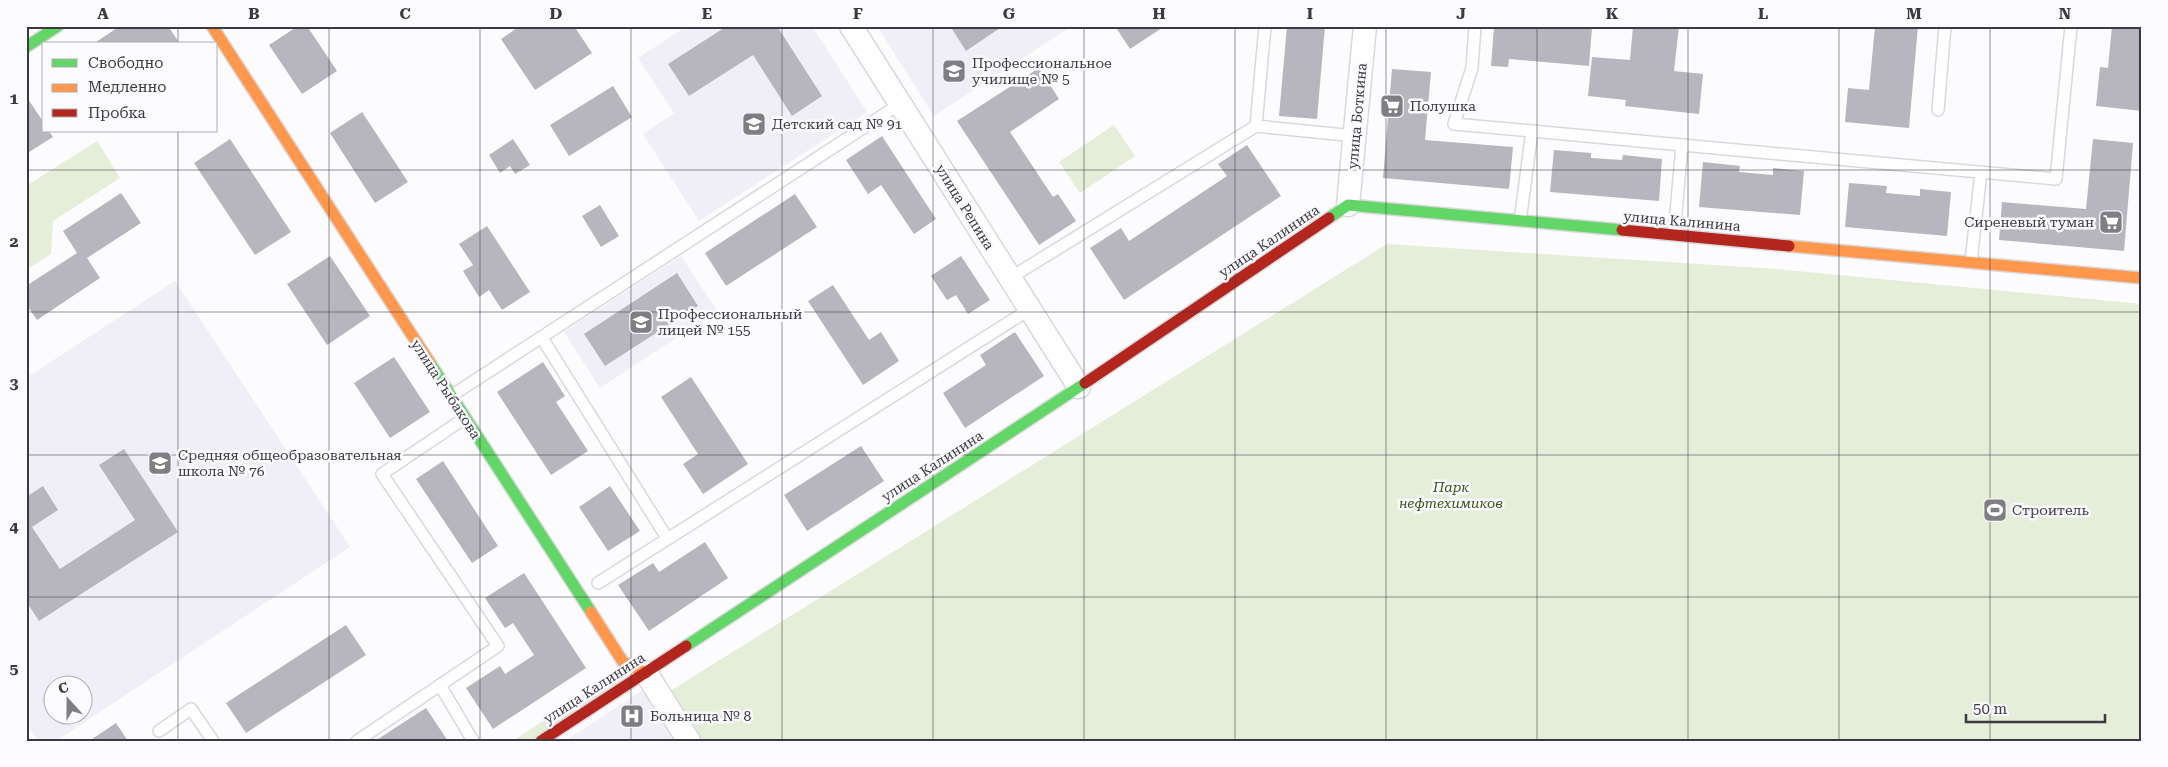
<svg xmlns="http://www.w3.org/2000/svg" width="2168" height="767" font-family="'Roboto Serif',serif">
<rect width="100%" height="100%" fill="#fcfbfd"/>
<!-- built -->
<g fill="#f0eef6" fill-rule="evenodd">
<polygon points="687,26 812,26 867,112 699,221 643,134 674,113 638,58"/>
<polygon points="877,26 1072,26 934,116"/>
<polygon points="681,256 717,311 600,388 564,332"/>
<path d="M 175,281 L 350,547 L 56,741 L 38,741 L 26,723 L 26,378 ZM 52,684 L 82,684 L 82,714 L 52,714 Z"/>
<polygon points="643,690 676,741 565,741"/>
</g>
<!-- green -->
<g fill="#e5eed9">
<polygon points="1114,125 1135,156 1080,193 1059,162"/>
<polygon points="97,141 120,178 53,221 51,254 26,270 26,186"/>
<polygon points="1387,244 1776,269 2142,304 2142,741 702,741 670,691"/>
<polygon points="615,673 621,682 531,741 513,741"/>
</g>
<!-- building -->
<g fill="#b7b6be">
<polygon points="120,26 168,26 180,44 93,44"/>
<polygon points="298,26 307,26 337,71 302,94 269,45"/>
<polygon points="520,26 574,26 592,53 535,90 501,39"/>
<polygon points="727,26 777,26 822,96 792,116 753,55 689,96 668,64"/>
<polygon points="950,26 1003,26 966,51"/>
<polygon points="1115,26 1165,26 1130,49"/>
<polygon points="1287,26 1325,26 1317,119 1279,116"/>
<polygon points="1494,26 1592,28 1589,66 1509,59 1508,67 1491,66"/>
<polygon points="1633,26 1679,26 1674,71 1703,74 1699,114 1625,106 1626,100 1588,96 1592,57 1630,60"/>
<polygon points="1875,26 1918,26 1909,128 1845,122 1848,88 1869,90"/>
<polygon points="2112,26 2142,26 2142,111 2096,106 2100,67 2108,68"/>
<polygon points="1039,68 1059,99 1010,132 1053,197 1058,194 1076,221 1039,245 957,121"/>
<polygon points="1392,69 1431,72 1425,140 1513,147 1509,189 1383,178"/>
<polygon points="613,86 632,117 569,156 550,125"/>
<polygon points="26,96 44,123 44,131 49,131 53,137 26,154"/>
<polygon points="362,112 408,182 375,203 330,133"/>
<polygon points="882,136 936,219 914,234 881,185 868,194 846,160"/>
<polygon points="230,139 291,232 255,255 194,163"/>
<polygon points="513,139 530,165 515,174 510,166 500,173 489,155"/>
<polygon points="2093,139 2133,143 2124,251 1999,240 2002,202 2086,209"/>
<polygon points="1247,145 1281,196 1124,300 1090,248 1121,228 1129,241 1227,176 1218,164"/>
<polygon points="1554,150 1591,153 1591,158 1622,160 1623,155 1662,159 1659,201 1550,192"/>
<polygon points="1703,162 1740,166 1739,172 1773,175 1773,168 1804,171 1800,215 1699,207"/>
<polygon points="1849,183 1887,186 1886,193 1920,196 1920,189 1951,192 1947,236 1845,227"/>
<polygon points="121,193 141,223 87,258 100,278 37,320 26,304 26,286 77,253 63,231"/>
<polygon points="795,194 817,227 726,286 705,253"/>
<polygon points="600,205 619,236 601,247 582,216"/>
<polygon points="487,226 530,292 502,310 489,290 479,297 463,271 473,265 459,244"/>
<polygon points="330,256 370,316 327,345 287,284"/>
<polygon points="961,256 990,300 968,314 956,295 947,300 931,276"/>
<polygon points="677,273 698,306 605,366 584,334"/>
<polygon points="833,285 869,340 881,332 899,361 863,385 808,301"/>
<polygon points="1015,332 1044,376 965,428 943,393 986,365 980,355"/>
<polygon points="394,357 430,412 390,438 354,383"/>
<polygon points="543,362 565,396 556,402 588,451 551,475 497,392"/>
<polygon points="691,377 748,464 703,494 683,464 698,454 661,397"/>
<polygon points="861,446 884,481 807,531 784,495"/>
<polygon points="124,449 178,532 39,621 26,601 26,497 43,486 58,510 32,527 60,569 135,520 99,465"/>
<polygon points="443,461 498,546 472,563 416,479"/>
<polygon points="610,486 640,531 608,551 579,507"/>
<polygon points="705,542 728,578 649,631 618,585 653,563 659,572"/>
<polygon points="524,573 586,668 493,729 466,688 500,666 505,674 534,655 513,623 505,628 485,598"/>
<polygon points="346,625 366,655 246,733 226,703"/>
<polygon points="426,708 448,741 375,741 398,726"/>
<polygon points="116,723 128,741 89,741"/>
</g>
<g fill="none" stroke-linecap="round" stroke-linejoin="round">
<!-- lane casing -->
<g stroke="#dad8dd" stroke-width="14">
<g id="lane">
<polyline points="1265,26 1256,126 1355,136"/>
<polyline points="1475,26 1472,68 1454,124 1532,131"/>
<polyline points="1938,110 1945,26"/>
<polyline points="1520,221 1532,131 1682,145"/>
<polyline points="1674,235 1682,145 2056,179 2071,26"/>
<polyline points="1971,262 1981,172"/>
<polyline points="1010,278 1256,126"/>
<polyline points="542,338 667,538"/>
<polyline points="451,396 900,104"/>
<polyline points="598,583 1030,309"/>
<polyline points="440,685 473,741"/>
<polyline points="159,731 191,709 213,741"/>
<polyline points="357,741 498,646 382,474 465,418"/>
</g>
</g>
<!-- street casing -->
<g stroke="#dad8dd" stroke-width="25">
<g id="street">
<polyline points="851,26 1079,387"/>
<polyline points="1348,205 1365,26"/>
<polyline points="646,673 689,741"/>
</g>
</g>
<!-- fast casing -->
<g stroke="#dad8dd" stroke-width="14">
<g id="fast">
<polyline points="26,47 58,26"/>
<polyline points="1329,218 1348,205 1622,230"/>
<polyline points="430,363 591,612"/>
<polyline points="686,646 1085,383"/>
</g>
</g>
<!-- slow casing -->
<g stroke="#dad8dd" stroke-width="14">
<g id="slow">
<polyline points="212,26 430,363"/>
<polyline points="1789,246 2142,278"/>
<polyline points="591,612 623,662 646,673"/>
</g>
</g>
<!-- jam casing -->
<g stroke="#dad8dd" stroke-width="14">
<g id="jam">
<polyline points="1622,230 1789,246"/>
<polyline points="1085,383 1329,218"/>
<polyline points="541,741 686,646"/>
</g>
</g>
<!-- lane -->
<use href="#lane" stroke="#fffeff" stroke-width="11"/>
<!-- street -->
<use href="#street" stroke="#fffeff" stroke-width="22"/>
<!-- fast -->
<use href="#fast" stroke="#63d668" stroke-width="11"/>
<!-- slow -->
<use href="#slow" stroke="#ff974d" stroke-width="11"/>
<!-- jam -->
<use href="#jam" stroke="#b3261e" stroke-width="11"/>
</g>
<!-- grid -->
<path fill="none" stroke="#3b3a42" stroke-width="1" stroke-opacity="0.55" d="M 178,26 L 178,44M 329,26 L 329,741M 480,26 L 480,741M 631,26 L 631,741M 782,26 L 782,741M 933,26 L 933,741M 1084,26 L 1084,741M 1235,26 L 1235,741M 1386,26 L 1386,741M 1537,26 L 1537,741M 1688,26 L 1688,741M 1839,26 L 1839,741M 1990,26 L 1990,741M 178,131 L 178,741M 26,170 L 2142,170M 26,312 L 2142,312M 26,455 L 2142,455M 26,597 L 2142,597"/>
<!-- icons -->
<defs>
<g id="university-square" transform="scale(1.25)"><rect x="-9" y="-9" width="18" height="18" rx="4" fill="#7f7e83" stroke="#fbfafe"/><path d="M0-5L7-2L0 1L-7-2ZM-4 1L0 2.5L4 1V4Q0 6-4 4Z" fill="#fff"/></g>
<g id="supermarket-square" transform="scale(1.25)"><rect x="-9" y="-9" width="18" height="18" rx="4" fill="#7f7e83" stroke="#fbfafe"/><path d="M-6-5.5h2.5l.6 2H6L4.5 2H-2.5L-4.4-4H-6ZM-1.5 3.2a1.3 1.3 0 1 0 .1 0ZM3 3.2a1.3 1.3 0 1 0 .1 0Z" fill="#fff"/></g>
<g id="school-square" transform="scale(1.25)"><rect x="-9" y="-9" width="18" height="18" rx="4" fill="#7f7e83" stroke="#fbfafe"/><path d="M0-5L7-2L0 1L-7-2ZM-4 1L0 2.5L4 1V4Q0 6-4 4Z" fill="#fff"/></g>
<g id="stadium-square" transform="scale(1.25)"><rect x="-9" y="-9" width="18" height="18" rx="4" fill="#7f7e83" stroke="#fbfafe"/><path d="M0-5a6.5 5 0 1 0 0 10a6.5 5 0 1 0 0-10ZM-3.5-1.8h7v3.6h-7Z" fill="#fff"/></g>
<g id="hospital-square" transform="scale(1.25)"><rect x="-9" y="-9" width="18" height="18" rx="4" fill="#7f7e83" stroke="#fbfafe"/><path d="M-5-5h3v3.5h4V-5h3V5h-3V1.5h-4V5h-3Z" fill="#fff"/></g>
</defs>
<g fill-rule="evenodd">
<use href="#university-square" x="954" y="71"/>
<use href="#supermarket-square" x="1392" y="106"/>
<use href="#school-square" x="754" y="124"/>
<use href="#supermarket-square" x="2111" y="222"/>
<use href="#university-square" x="641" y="322"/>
<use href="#school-square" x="160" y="463"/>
<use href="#stadium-square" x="1995" y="510"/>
<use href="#hospital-square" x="632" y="716"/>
</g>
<g text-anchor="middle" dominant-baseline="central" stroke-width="5" stroke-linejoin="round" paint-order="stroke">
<!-- poi labels -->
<g font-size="14" fill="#3b3a42" stroke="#fbfafe" text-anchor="start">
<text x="972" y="63">Профессиональное<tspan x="972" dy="16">училище № 5</tspan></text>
<text x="1410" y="106">Полушка</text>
<text x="772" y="124">Детский сад № 91</text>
<text x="2094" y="222" text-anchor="end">Сиреневый туман</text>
<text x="658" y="314">Профессиональный<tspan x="658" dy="16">лицей № 155</tspan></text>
<text x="178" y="455">Средняя общеобразовательная<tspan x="178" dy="16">школа № 76</tspan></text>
<text x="2012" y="510">Строитель</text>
<text x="650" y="716">Больница № 8</text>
</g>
<!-- street labels -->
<g font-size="14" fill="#3b3a42" stroke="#fbfafe">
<text transform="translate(1357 116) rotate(-85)">улица Боткина</text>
<text transform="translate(965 207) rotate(58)">улица Репина</text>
<text transform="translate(1682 221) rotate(5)">улица Калинина</text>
<text transform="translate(1269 241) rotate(-34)">улица Калинина</text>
<text transform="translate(446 389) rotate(57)">улица Рыбакова</text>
<text transform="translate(932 466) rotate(-33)">улица Калинина</text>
<text transform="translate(594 688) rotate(-33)">улица Калинина</text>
</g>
<!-- park labels -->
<g font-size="14" font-style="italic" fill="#3c5214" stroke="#fbfafe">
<text x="1451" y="487">Парк<tspan x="1451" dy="16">нефтехимиков</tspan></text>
</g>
</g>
<!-- border -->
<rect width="2168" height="767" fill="none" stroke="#fbfafe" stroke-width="55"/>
<!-- legend -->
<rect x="42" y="42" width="175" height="90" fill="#fbfafe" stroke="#aeadb3"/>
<rect x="52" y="59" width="25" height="8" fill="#63d668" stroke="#aeadb3"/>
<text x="88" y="68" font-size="15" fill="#3b3a42">Свободно</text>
<rect x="52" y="84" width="25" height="8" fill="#ff974d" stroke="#aeadb3"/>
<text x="88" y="92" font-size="15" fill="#3b3a42">Медленно</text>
<rect x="52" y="109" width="25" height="8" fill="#b3261e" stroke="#aeadb3"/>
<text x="88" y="118" font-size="15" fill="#3b3a42">Пробка</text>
<!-- north arrow -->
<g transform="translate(68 700) rotate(339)"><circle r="24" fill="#fbfafe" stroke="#aeadb3"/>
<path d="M0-4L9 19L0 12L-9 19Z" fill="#7f7e83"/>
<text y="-8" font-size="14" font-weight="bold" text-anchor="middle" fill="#3b3a42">С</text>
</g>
<!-- scale -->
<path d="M1966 714v8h139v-8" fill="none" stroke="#3b3a42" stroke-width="2.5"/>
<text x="1973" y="714" font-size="15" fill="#3b3a42" stroke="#fbfafe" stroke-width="4" paint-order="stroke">50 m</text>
<rect x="28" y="28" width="2112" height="712" fill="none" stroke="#3b3a42" stroke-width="2"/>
<g font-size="16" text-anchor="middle" font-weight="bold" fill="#3b3a42">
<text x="103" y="19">A</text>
<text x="254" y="19">B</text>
<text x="405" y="19">C</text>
<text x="556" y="19">D</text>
<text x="707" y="19">E</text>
<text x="858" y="19">F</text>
<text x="1009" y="19">G</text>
<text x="1159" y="19">H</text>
<text x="1310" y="19">I</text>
<text x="1461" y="19">J</text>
<text x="1612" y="19">K</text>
<text x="1763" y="19">L</text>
<text x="1914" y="19">M</text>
<text x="2065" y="19">N</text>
<text x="14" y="104">1</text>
<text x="14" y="247">2</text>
<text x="14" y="389">3</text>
<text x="14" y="532">4</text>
<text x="14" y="674">5</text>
</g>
</svg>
